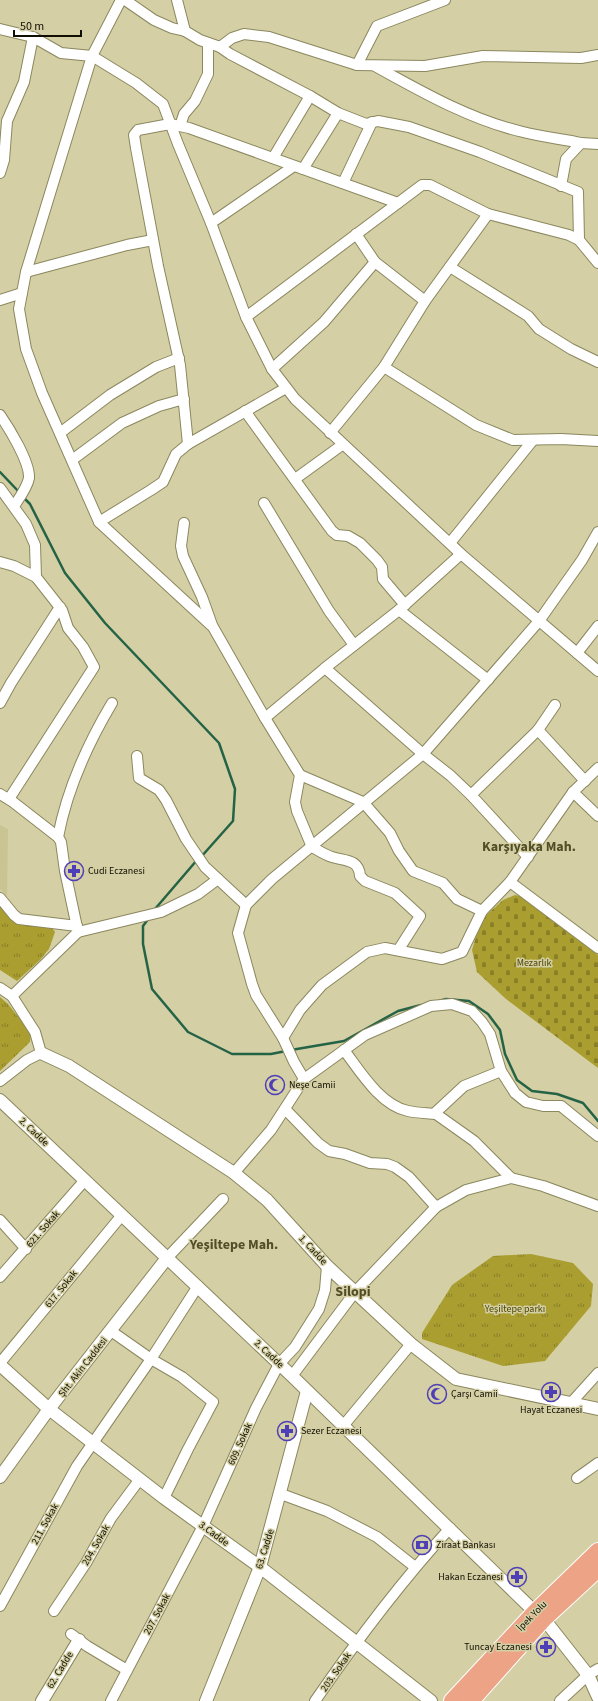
<svg xmlns="http://www.w3.org/2000/svg" width="598" height="1701" font-family="'Source Sans 3',sans-serif">
<defs>
<pattern id="grass-tufts" width="24" height="20" patternUnits="userSpaceOnUse"><rect width="24" height="20" fill="#aa9e30"/><path d="M3 7l-1-3M5 7V3M7 7l1-3M15 17l-1-3M17 17v-4M19 17l1-3" fill="none" stroke="#897f27"/></pattern>
<pattern id="cemetery-stones" width="16" height="16" patternUnits="userSpaceOnUse"><rect width="16" height="16" fill="#aa9e30"/><path d="M2 7V4a2 2 0 0 1 4 0v3zM10 15v-3a2 2 0 0 1 4 0v3z" fill="#897f27"/></pattern>
</defs>
<rect width="100%" height="100%" fill="#d4cfa4"/>
<!-- built -->
<polygon fill="#cac493" points="0,825 8,829 7,896 0,889"/>
<!-- grass -->
<g fill="url(#grass-tufts)">
<polygon points="0,906 17,923 52,928 55,932 49,949 40,960 17,981 0,970"/>
<polygon points="0,997 8,1004 31,1033 30,1042 0,1071"/>
<polygon points="531,1254 573,1263 593,1284 591,1306 545,1361 503,1366 422,1339 422,1333 452,1285 493,1256"/>
</g>
<!-- cemetery -->
<polygon fill="url(#cemetery-stones)" points="515,895 524,897 598,955 598,1068 506,999 477,972 472,950 481,920 503,900"/>
<g fill="none" stroke-linecap="round" stroke-linejoin="round">
<!-- stream -->
<g stroke="#256346" stroke-width="2.5">
<polyline points="0,472 20,493"/>
<polyline points="23,497 30,504 65,573 105,623 219,743 235,789 233,821 201,857"/>
<polyline points="155,909 197,860"/>
<polyline points="149,918 143,926 143,944 152,989 188,1032 232,1054 271,1054 286,1051"/>
<polyline points="439,1001 446,999 469,1001 488,1014 500,1030 505,1054 517,1080 532,1091 557,1094 583,1103 598,1121"/>
<polyline points="291,1050 344,1041 398,1011 421,1005"/>
</g>
<!-- minor casing -->
<g stroke="#8b875e" stroke-width="12">
<g id="minor">
<path d="M 121,0 L 92,56 L 26,272 L 19,309 L 26,349 L 42,393 L 99,522 L 213,627 L 265,718 L 300,775 L 295,802 L 297,811 L 312,847 C 318,850 325,855 332,857 C 345,861 359,859 360,876 L 365,881 L 395,893 L 420,916 L 399,949"/>
<polyline points="125,0 154,20 172,28 185,31 200,40 220,47 230,54 310,96 338,113 366,124 378,121 409,127 480,152 578,192 579,240"/>
<polyline points="177,0 185,31"/>
<polyline points="0,29 33,37 61,53 92,56 136,83 163,104 178,144 211,223 246,317 272,369 295,399 461,554 598,671"/>
<polyline points="220,47 232,38 244,34 269,37 357,65 425,66 483,56 581,58 598,55"/>
<polyline points="357,65 377,26 445,0"/>
<path d="M 375,66 C 422,92 471,120 523,132 C 542,137 562,139 581,143"/>
<polyline points="180,126 184,114 195,101 208,74 208,43"/>
<polyline points="273,158 310,96"/>
<polyline points="303,169 338,113"/>
<polyline points="0,173 4,160 7,121 24,82 33,37"/>
<polyline points="343,183 372,122"/>
<polyline points="561,186 566,159 581,143 598,144"/>
<polyline points="211,223 294,166"/>
<polyline points="356,234 375,262 425,301"/>
<polyline points="450,267 528,316 539,329 571,349 598,362"/>
<polyline points="26,272 127,245 153,240"/>
<polyline points="0,300 22,293"/>
<polyline points="246,317 422,185 430,185 488,214 569,235 579,240 598,263"/>
<polyline points="384,367 476,425 513,440 561,439 598,441"/>
<polyline points="272,369 324,322 375,262"/>
<polyline points="245,411 332,531 337,535 348,536 360,543 377,560 382,567 383,579 405,605"/>
<path d="M 0,415 C 9,428 30,462 29,478 C 27,488 20,497 14,506"/>
<polyline points="60,433 110,395 156,367 179,358"/>
<polyline points="330,433 384,367 425,301 488,214"/>
<polyline points="188,444 180,365 158,266 136,148 134,135 138,130 170,124 189,128 398,203"/>
<polyline points="72,460 122,423 159,406 184,399"/>
<polyline points="295,479 342,445"/>
<polyline points="0,488 26,524 35,545 36,577"/>
<polyline points="264,503 329,611 354,645"/>
<polyline points="99,522 151,490 163,482 176,454 188,444 286,388"/>
<polyline points="184,523 181,546 183,556 202,597 212,625"/>
<polyline points="450,543 533,440"/>
<polyline points="0,562 14,566 36,577 62,610 68,628 83,647 94,667 9,799"/>
<polyline points="399,610 488,680"/>
<polyline points="577,653 598,626"/>
<polyline points="325,668 423,754 451,776 471,795 528,857"/>
<polyline points="0,703 11,683 60,607"/>
<polyline points="265,718 325,668 399,610 461,554"/>
<polyline points="538,730 585,781"/>
<polyline points="137,756 139,778 159,790 166,800 186,839 205,867 246,905"/>
<polyline points="300,775 363,802 390,833 399,851 413,871 443,883 457,899 482,911"/>
<polyline points="573,792 598,816"/>
<polyline points="0,794 13,802 58,837 61,842 65,871 78,932"/>
<polyline points="471,795 538,730 555,705"/>
<path d="M 58,837 C 67,789 87,745 112,703"/>
<polyline points="510,882 598,948"/>
<polyline points="0,898 14,915 19,919 77,926"/>
<polyline points="0,988 12,996 35,1032 41,1053 27,1060 0,1081"/>
<polyline points="12,996 78,932 161,912 198,894 218,879"/>
<polyline points="283,1038 300,1010 322,985 367,952 385,948 442,959 462,952 482,911 510,882 573,792 598,768"/>
<path d="M 344,1050 C 360,1071 380,1105 408,1111 C 417,1113 427,1113 436,1114"/>
<polyline points="501,1071 464,1086 436,1112 436,1114 474,1141 511,1178"/>
<polyline points="304,1079 294,1062 283,1038 256,995 252,984 238,933 246,905 272,879 423,754 539,621 582,560 598,532"/>
<polyline points="285,1109 318,1143 329,1151 345,1154 370,1163 387,1164 395,1167 409,1177 436,1207"/>
<polyline points="234,1173 271,1130 304,1079 365,1035 431,1006 452,1004 472,1011 482,1022 490,1034 501,1071 515,1093 526,1102 543,1106 561,1106 598,1136"/>
<polyline points="0,1220 26,1249"/>
<polyline points="167,1258 223,1199"/>
<polyline points="0,1277 85,1180"/>
<polyline points="111,1331 151,1359 182,1377 213,1402 188,1449 164,1498"/>
<polyline points="0,1363 122,1215"/>
<polyline points="292,1376 355,1292 436,1207 466,1190 511,1178 543,1186 598,1206"/>
<polyline points="570,1404 598,1373"/>
<polyline points="343,1426 411,1344"/>
<polyline points="577,1478 598,1463"/>
<polyline points="281,1494 327,1511 377,1537 415,1567"/>
<polyline points="0,1606 77,1466 151,1359 198,1286"/>
<polyline points="54,1611 86,1563 111,1518 140,1479"/>
<polyline points="71,1634 87,1646 127,1670"/>
<polyline points="111,1701 203,1526 256,1408 279,1364 295,1347 319,1309 325,1290 327,1266"/>
<path d="M 315,1701 C 357,1640 401,1582 450,1528"/>
<polyline points="560,1701 588,1675 598,1669"/>
</g>
</g>
<!-- tertiary casing -->
<g stroke="#8b875e" stroke-width="14">
<g id="tertiary">
<polyline points="41,1053 69,1066 234,1173 267,1200 327,1266 411,1344 456,1379 598,1409"/>
<polyline points="0,1100 292,1376 535,1612"/>
<polyline points="0,1365 49,1409 164,1498 260,1567 431,1701"/>
<polyline points="0,1477 49,1409 167,1258"/>
<polyline points="544,1619 588,1675 598,1697"/>
<polyline points="42,1701 79,1640"/>
<polyline points="206,1701 260,1567 307,1391"/>
</g>
</g>
<!-- trunk casing -->
<g stroke="#fff" stroke-width="18">
<g id="trunk">
<polyline points="452,1701 535,1612 598,1551"/>
<polyline points="471,1701 544,1619 598,1569"/>
</g>
</g>
<!-- minor -->
<use href="#minor" stroke="#fff" stroke-width="10"/>
<!-- tertiary -->
<use href="#tertiary" stroke="#fff" stroke-width="12"/>
<!-- trunk -->
<use href="#trunk" stroke="#eca386" stroke-width="16"/>
</g>
<!-- icons -->
<defs>
<g id="pharmacy-ring" transform="scale(1)"><circle r="9.5" fill="#d4cfa4" stroke="#4e3fb6" stroke-width="1.5"/><path d="M-2-6h4v4h4v4h-4v4h-4v-4h-4v-4h4Z" fill="#4e3fb6"/></g>
<g id="mosque-ring" transform="scale(1)"><circle r="9.5" fill="#d4cfa4" stroke="#4e3fb6" stroke-width="1.5"/><path d="M3.5-4.9A6 6 0 1 0 3.5 4.9A5 5 0 1 1 3.5-4.9Z" fill="#4e3fb6"/></g>
<g id="bank-ring" transform="scale(1)"><circle r="9.5" fill="#d4cfa4" stroke="#4e3fb6" stroke-width="1.5"/><path d="M-6-4H6V4H-6ZM0-2.3a2.3 2.3 0 1 0 0 4.6a2.3 2.3 0 1 0 0-4.6Z" fill="#4e3fb6"/></g>
</defs>
<g fill-rule="evenodd">
<use href="#pharmacy-ring" x="74" y="871"/>
<use href="#mosque-ring" x="275" y="1085"/>
<use href="#pharmacy-ring" x="551" y="1392"/>
<use href="#mosque-ring" x="437" y="1394"/>
<use href="#pharmacy-ring" x="287" y="1431"/>
<use href="#bank-ring" x="422" y="1545"/>
<use href="#pharmacy-ring" x="517" y="1577"/>
<use href="#pharmacy-ring" x="546" y="1647"/>
</g>
<g text-anchor="middle" dominant-baseline="central" stroke-width="3" stroke-linejoin="round" paint-order="stroke">
<!-- poi labels -->
<g font-size="10" fill="#100e02" stroke="#d4cfa4" text-anchor="start">
<text x="88" y="871">Cudi Eczanesi</text>
<text x="289" y="1085">Neşe Camii</text>
<text x="451" y="1394">Çarşı Camii</text>
<text x="551" y="1410" text-anchor="middle">Hayat Eczanesi</text>
<text x="301" y="1431">Sezer Eczanesi</text>
<text x="436" y="1545">Ziraat Bankası</text>
<text x="503" y="1577" text-anchor="end">Hakan Eczanesi</text>
<text x="532" y="1647" text-anchor="end">Tuncay Eczanesi</text>
</g>
<!-- park labels -->
<g font-size="10" fill="#4d4502" stroke="#d4cfa4">
<text x="534" y="963">Mezarlık</text>
<text x="515" y="1309">Yeşiltepe parkı</text>
</g>
<!-- street labels -->
<g font-size="10" fill="#100e02" stroke="#d4cfa4">
<text transform="translate(34 1132) rotate(44)">2. Cadde</text>
<text transform="translate(43 1229) rotate(-49)">621. Sokak</text>
<text transform="translate(313 1250) rotate(47)">1. Cadde</text>
<text transform="translate(61 1289) rotate(-51)">617. Sokak</text>
<text transform="translate(269 1354) rotate(43)">2. Cadde</text>
<text transform="translate(83 1367) rotate(-52)">Şht. Akin Caddesi</text>
<text transform="translate(240 1444) rotate(-66)">609. Sokak</text>
<text transform="translate(45 1524) rotate(-61)">211. Sokak</text>
<text transform="translate(214 1534) rotate(36)">3.Cadde</text>
<text transform="translate(96 1545) rotate(-60)">204. Sokak</text>
<text transform="translate(265 1549) rotate(-73)">63. Cadde</text>
<text transform="translate(157 1614) rotate(-62)">207. Sokak</text>
<text transform="translate(532 1616) rotate(-46)">İpek Yolu</text>
<text transform="translate(60 1670) rotate(-59)">62. Cadde</text>
<text transform="translate(336 1672) rotate(-55)">203. Sokak</text>
</g>
<!-- district labels -->
<g font-size="14" font-weight="bold" fill="#524e27" stroke="#d4cfa4">
<text x="529" y="847">Karşıyaka Mah.</text>
<text x="234" y="1245">Yeşiltepe Mah.</text>
<text x="353" y="1292">Silopi</text>
</g>
</g>
<!-- scale -->
<path d="M14 30v6h67v-6" fill="none" stroke="#100e02" stroke-width="2"/>
<text x="20" y="30" font-size="12" fill="#100e02" stroke="#d4cfa4" stroke-width="3" paint-order="stroke">50 m</text>
</svg>
